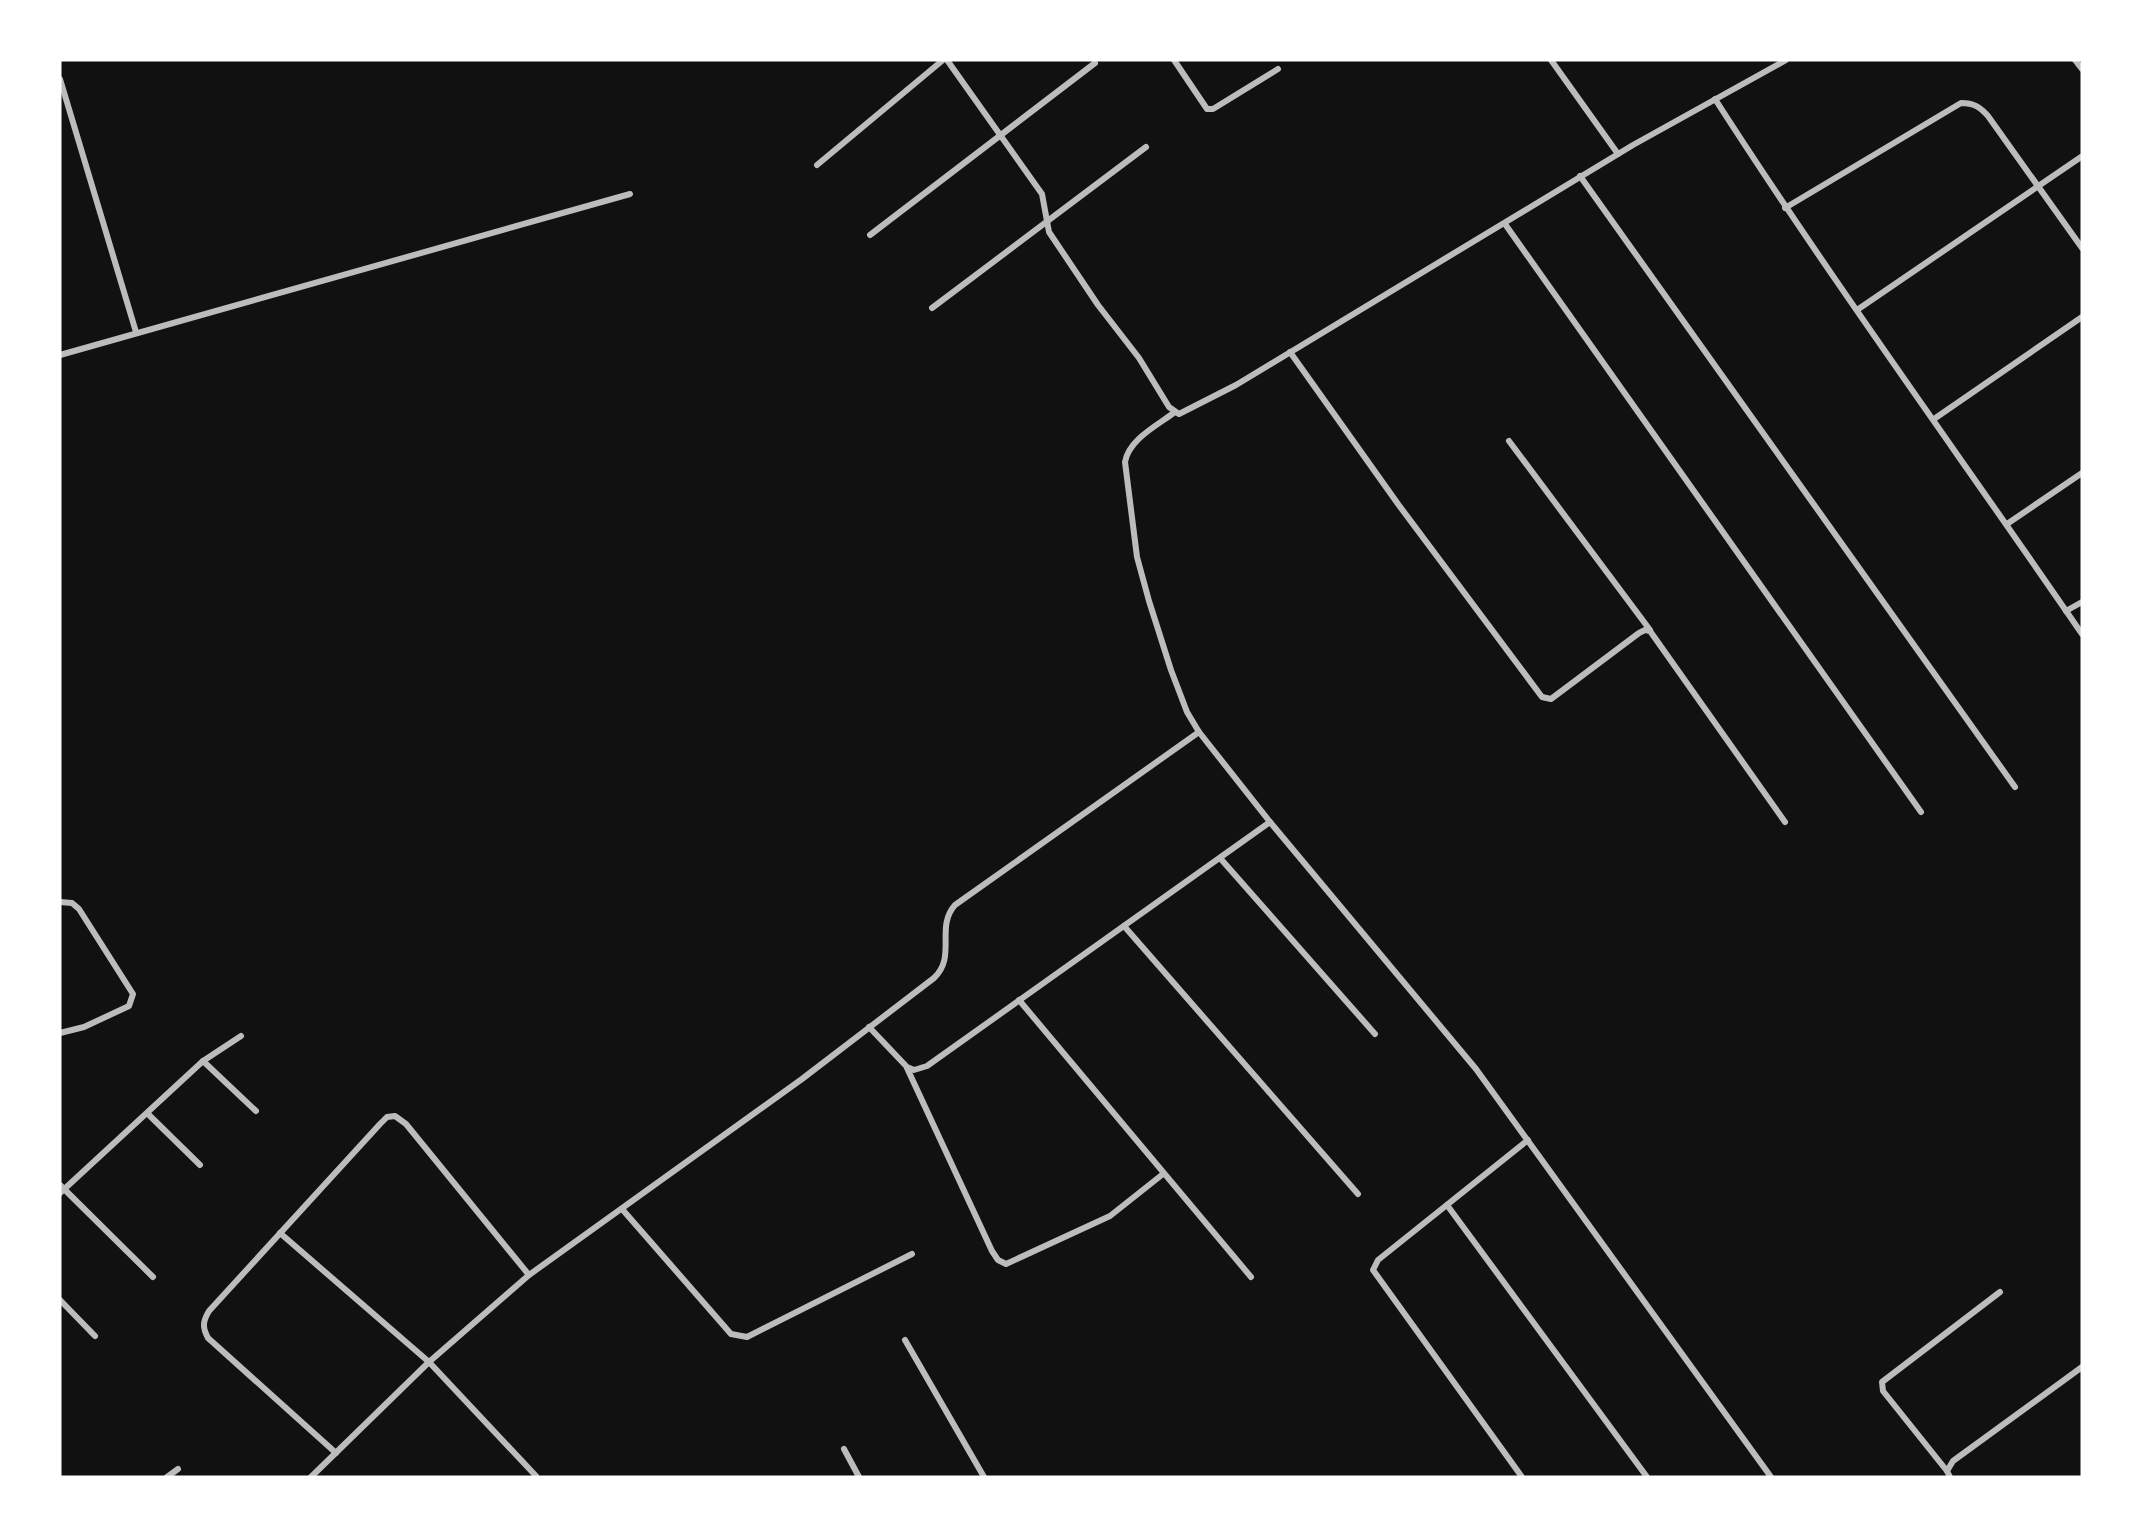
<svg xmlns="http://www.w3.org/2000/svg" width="2142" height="1537" font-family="'Sofia Sans Condensed',sans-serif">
<rect width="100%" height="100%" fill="#111"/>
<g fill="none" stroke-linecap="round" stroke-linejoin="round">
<!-- minor -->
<g stroke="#bcbcbc" stroke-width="6">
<polyline points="947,60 1042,194 1049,232 1098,305 1139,358 1169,407 1179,414 1236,385 1633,145 1786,60"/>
<polyline points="1174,60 1207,109 1213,109 1278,69"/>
<polyline points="1551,60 1618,154"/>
<polyline points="2075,60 2082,69"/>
<polyline points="60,79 136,332"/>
<path d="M 1715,99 C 1832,281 1960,456 2082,634"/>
<polyline points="817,165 943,60"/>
<polyline points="1580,176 2015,787"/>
<path d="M 1785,208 L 1961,103 C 1974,103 1980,107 1988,116 L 2082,248"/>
<polyline points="1505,224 1921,812"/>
<polyline points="870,235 1095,63"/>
<polyline points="932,308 1146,147"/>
<polyline points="1857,310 2081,157"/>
<polyline points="1290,352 1398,504 1542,697 1551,699 1639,633 1645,630 1650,631 1785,822"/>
<polyline points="60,355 630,194"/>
<path d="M 1175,412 C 1158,425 1129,439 1125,462 L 1137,557 L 1149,601 L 1171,670 L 1187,712 L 1199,732 L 1270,822 L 1476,1069 L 1771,1477"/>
<polyline points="1934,419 2082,317"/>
<polyline points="1509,441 1650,630"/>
<polyline points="2007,524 2082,473"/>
<polyline points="2066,611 2082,602"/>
<polyline points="1220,858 1375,1034"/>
<polyline points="60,902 72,903 79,909 133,994 129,1006 84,1027 60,1033"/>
<polyline points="1124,926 1358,1194"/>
<polyline points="1019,1000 1251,1277"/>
<polyline points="869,1027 907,1067 914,1070 927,1066 1270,822"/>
<polyline points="203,1061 256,1111"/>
<polyline points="907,1068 992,1251 998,1260 1006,1264 1110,1216 1163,1174"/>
<polyline points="148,1114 200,1165"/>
<polyline points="60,1185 153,1277"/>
<polyline points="60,1193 203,1061 241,1036"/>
<polyline points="1447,1205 1647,1477"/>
<polyline points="622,1209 731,1334 747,1337 912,1254"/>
<polyline points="280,1233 429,1362 536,1476"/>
<polyline points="60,1300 95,1336"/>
<polyline points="905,1340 984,1477"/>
<polyline points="844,1449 859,1477"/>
<path d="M 336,1453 L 208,1338 C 202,1327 203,1321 209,1311 L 380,1124 L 387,1117 L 395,1116 L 406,1124 L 529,1275"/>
<polyline points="1947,1471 1883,1391 1882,1382 2000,1292"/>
<polyline points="167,1477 178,1469"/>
<path d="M 311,1477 L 429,1362 L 529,1275 L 802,1079 L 934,978 C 957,957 935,927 955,905 L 1199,732"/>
<polyline points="1522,1477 1373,1270 1378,1260 1528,1140"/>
<polyline points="1950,1477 1947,1471 1953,1461 2082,1367"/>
</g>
</g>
<!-- border -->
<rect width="2142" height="1537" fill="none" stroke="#ffffff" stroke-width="123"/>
</svg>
